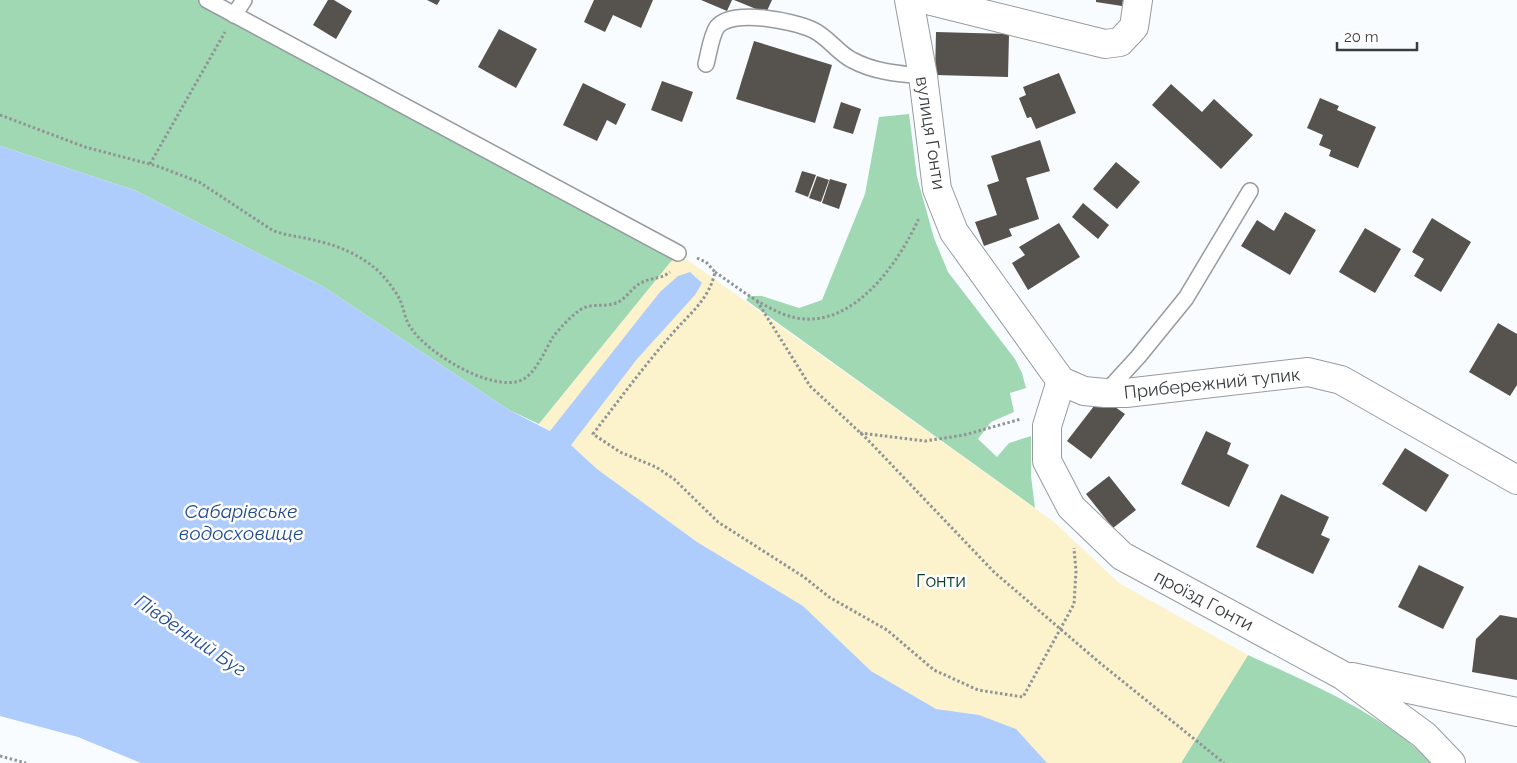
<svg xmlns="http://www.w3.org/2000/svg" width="1517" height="763" font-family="Raleway,sans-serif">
<rect width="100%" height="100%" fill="#f8fcff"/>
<!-- green -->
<g fill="#a0d8b3">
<polygon points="0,0 207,0 678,253 539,424 509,410 322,286 134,190 0,146"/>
<polygon points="909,114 917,177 934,238 948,272 1015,359 1022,373 1026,388 1010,393 1014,412 991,422 978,439 997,457 1009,443 1031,436 1031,476 1035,508 746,300 749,296 762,296 799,308 822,300 865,194 879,117"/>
<path d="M 1248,655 C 1309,683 1384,714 1432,763 L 1181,763 Z"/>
</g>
<!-- sand -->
<polygon fill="#fcf2cc" points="678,253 1054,522 1119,583 1248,655 1181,763 1047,763 979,715 936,709 871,671 803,606 697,542 597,469 575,448 539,424"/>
<!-- water -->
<polygon fill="#aeccfc" points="0,146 134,190 322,286 509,410 550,431 660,292 678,276 690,272 702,283 695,295 637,359 571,445 597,469 697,542 803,606 871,671 936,709 979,715 1016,729 1047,763 141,763 78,737 0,716"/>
<!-- building -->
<g fill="#56524d">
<polygon points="328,0 334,0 352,11 336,39 313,25"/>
<polygon points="427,0 440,0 437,5"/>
<polygon points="594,0 653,0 641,28 613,15 605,32 584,22"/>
<polygon points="701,0 732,0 727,11"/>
<polygon points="734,0 772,0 766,13"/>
<polygon points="1096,0 1123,0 1122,6 1096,2"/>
<polygon points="499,29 537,49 516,88 478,67"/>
<polygon points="936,32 1009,34 1008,77 935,75"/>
<polygon points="754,41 832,65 815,123 736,99"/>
<polygon points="1059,73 1076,113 1036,129 1031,117 1027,118 1019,98 1026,95 1023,87"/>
<polygon points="662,81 693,92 682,122 651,110"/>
<polygon points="583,83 626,104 616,125 607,120 597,141 563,125"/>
<polygon points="1171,84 1202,112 1214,99 1253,135 1221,169 1152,105"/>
<polygon points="1320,98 1339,106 1337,110 1376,127 1358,168 1329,156 1331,150 1319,145 1323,135 1307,128"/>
<polygon points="841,102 861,109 853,134 833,128"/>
<polygon points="1040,140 1050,171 1026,178 1039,219 1009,229 1012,236 984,246 975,222 997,215 987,185 999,181 991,156"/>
<polygon points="1116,162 1140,182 1117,209 1093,189"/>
<polygon points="802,171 816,175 808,197 795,192"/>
<polygon points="817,176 829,180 821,202 809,198"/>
<polygon points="830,179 847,184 839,209 822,203"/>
<polygon points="1083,203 1109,225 1098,239 1072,217"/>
<polygon points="1285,212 1316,230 1290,275 1241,246 1257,220 1274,231"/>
<polygon points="1432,218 1471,242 1441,292 1414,276 1424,259 1412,252"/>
<polygon points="1059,223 1080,257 1028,290 1012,263 1025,255 1019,247"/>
<polygon points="1365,228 1401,249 1375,293 1339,272"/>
<polygon points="1498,323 1517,334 1517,385 1510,396 1469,372"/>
<polygon points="1101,397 1125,414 1091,459 1067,441"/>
<polygon points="1206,431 1231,443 1227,454 1249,465 1229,507 1181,484"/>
<polygon points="1405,448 1449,475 1426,512 1382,484"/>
<polygon points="1109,476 1136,510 1113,528 1086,494"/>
<polygon points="1281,494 1329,517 1321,535 1330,539 1313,574 1256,547"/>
<polygon points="1419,565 1464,587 1443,629 1398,607"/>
<polygon points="1500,615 1517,618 1517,680 1472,672 1476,639"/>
</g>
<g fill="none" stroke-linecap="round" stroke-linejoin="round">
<!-- service casing -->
<g stroke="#969ba0" stroke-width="18">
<g id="service">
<polyline points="207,0 678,253"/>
<polyline points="234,15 244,0"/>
<path d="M 706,64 C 709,53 711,36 717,27 C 733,8 793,21 813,30 C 828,37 838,53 852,60 C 874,72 899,74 923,76"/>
<polyline points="1105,393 1138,357 1186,298 1250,191"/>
</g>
</g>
<!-- minor casing -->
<g stroke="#969ba0" stroke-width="30">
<g id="minor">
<polyline points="909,0 923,76 937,189 954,232 1061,381"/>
<polyline points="927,0 1105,44 1120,42 1134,27 1138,0"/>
<polyline points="1061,381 1047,426 1047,461 1071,507 1122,556 1342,675 1424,735 1451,763"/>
<polyline points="1061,381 1084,391 1105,393 1126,393 1308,372 1341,380 1517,480"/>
<polyline points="1352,677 1517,712"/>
</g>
</g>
<!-- path -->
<g stroke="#909496" stroke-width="3" stroke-dasharray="2.5 2.5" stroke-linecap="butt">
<path d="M 0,115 L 85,147 L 157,166 L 199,182 L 272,230 C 285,236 299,236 313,240 C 333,244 354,252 371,265 C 382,273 394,288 400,300 C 404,309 405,320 411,328 C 427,353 492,393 522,380 C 536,373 545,350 553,337 C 560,328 570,317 580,310 C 592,302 603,308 616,303 C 625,300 631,289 639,284 C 650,277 660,280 670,272"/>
<polyline points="150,164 225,32"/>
<path d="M 697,258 L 706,262 L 715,272 C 709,300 689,314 672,334 C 644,366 619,400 593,434 L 620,452 L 656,467 L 674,479 L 718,522 L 804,577 L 829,597 L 887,630 L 934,670 L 978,690 L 1023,697 L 1074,604 L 1076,571 L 1074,548"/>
<path d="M 715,272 C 737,287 758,304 783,314 C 846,339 897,267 919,218"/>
<polyline points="757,301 810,386 867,439 994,572 1100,663 1224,763"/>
<polyline points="860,433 925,441 964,435 1021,419"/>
<polyline points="0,756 26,763"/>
</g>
<!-- service -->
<use href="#service" stroke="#fff" stroke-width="15"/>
<!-- minor -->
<use href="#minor" stroke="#fff" stroke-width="28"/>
</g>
<g text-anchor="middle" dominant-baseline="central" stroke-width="5" stroke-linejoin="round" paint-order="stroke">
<!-- street labels -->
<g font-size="18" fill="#3a3d3f" stroke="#fff">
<text transform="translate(931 133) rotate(81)">вулиця Гонти</text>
<text transform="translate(1212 383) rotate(-6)">Прибережний тупик</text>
<text transform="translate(1204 600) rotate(28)">проїзд Гонти</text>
</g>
<!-- park labels -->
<g font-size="18" fill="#063f23" stroke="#fff">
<text x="941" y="580">Гонти</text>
</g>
<!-- water labels -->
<g font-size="19" font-style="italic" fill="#21498f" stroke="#fff">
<text x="241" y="511">Сабарівське<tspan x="241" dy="22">водосховище</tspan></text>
<text transform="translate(191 635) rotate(34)">Південний Буг</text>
</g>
</g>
<!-- scale -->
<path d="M1337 42v8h80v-8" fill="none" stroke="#3a3d3f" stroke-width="2.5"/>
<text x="1344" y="42" font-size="15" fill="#3a3d3f" stroke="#ffffff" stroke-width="4" paint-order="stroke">20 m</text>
</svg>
